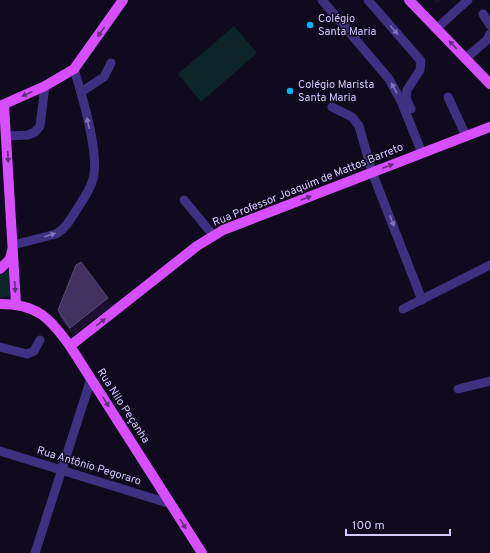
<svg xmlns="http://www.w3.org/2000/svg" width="490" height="553" font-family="Overpass,sans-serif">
<rect width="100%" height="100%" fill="#100a1e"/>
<!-- green -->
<g fill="#0d2528">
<polygon points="234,26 257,53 201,102 178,74"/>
<polygon points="10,268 10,296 0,298 0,277"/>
</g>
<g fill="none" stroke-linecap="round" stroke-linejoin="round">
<!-- minor -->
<g stroke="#3f3181" stroke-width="9">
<polyline points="322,0 389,79 401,101 422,153"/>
<polyline points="368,0 421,61 420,70 407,90 406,98 411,109"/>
<polyline points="483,14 490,25"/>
<polyline points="437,28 468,0"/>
<polyline points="466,58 487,40 490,34"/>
<polyline points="81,92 104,77 111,63"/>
<polyline points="448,97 466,136"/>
<polyline points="332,107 352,117 359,126 372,172 422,300"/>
<polyline points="6,136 28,135 35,132 40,126 45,86"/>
<polyline points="184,200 213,235"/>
<path d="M 13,245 L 56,234 C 66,228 71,219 77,209 C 83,200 90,190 93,179 C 100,154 82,95 74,69"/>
<polyline points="403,309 490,265"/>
<polyline points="0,347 27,354 34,351 40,340"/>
<polyline points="458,389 490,381"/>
<polyline points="0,451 171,504"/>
<polyline points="35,553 91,379"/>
</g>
<!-- major -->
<g stroke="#d74eff" stroke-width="10">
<polyline points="409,0 490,84"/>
<polyline points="4,105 16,304"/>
<polyline points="0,106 45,86 74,69 123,0"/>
<polyline points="0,269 10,259 12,251"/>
<path d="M 0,304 C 37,304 49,317 70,346 L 202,553"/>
<polyline points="70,346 197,246 223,230 490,127"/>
</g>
</g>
<!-- wall -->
<polygon fill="#30214d" points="111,306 73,335 60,317 58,310"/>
<!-- shaded-wall -->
<g fill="#1c1032">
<polygon points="435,0 441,0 436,4"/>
<polygon points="108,298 111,306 73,335 70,328"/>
</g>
<!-- building -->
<polygon fill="#423260" stroke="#594a79" points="81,262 108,298 70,328 58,310 76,265"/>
<!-- one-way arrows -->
<defs><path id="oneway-solid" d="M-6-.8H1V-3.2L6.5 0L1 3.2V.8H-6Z"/></defs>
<g fill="#8274ba">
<use href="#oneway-solid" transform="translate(394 30) rotate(49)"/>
<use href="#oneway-solid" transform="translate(394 88) rotate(-119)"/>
<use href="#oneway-solid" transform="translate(88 123) rotate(-102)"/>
<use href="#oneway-solid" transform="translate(392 221) rotate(69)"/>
<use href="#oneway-solid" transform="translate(50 235) rotate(-17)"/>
</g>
<g fill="#6a2983">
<use href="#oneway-solid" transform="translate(101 32) rotate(126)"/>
<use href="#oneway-solid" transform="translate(453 45) rotate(-134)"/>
<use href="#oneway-solid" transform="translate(27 94) rotate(156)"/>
<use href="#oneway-solid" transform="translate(8 157) rotate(87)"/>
<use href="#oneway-solid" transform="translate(388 166) rotate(-21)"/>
<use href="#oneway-solid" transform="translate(306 198) rotate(-21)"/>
<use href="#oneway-solid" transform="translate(15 287) rotate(87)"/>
<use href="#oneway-solid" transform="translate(101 322) rotate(-38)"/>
<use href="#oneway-solid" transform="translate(106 402) rotate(58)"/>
<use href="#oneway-solid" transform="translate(183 524) rotate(58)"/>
</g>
<!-- markers -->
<g fill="#00b6f2" stroke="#100a1e" stroke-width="1.5">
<circle cx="310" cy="25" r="4"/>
<circle cx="290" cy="91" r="4"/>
</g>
<g text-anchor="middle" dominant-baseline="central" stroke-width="3" stroke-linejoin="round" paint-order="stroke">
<!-- poi labels -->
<g font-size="11" fill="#d5c7ff" stroke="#100a1e" text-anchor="start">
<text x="318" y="19">Colégio<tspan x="318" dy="13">Santa Maria</tspan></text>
<text x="298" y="85">Colégio Marista<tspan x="298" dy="13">Santa Maria</tspan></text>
</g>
<!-- street labels -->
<g font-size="11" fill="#d5c7ff" stroke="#100a1e">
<text transform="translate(308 185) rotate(-22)">Rua Professor Joaquim de Mattos Barreto</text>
<text transform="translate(123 406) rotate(57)">Rua Nilo Peçanha</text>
<text transform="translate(89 466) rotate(17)">Rua Antônio Pegoraro</text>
</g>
</g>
<!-- scale -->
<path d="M346 529v6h104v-6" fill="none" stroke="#d5c7ff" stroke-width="2"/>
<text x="352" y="529" font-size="12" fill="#d5c7ff" stroke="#100a1e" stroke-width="3" paint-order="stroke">100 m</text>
</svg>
